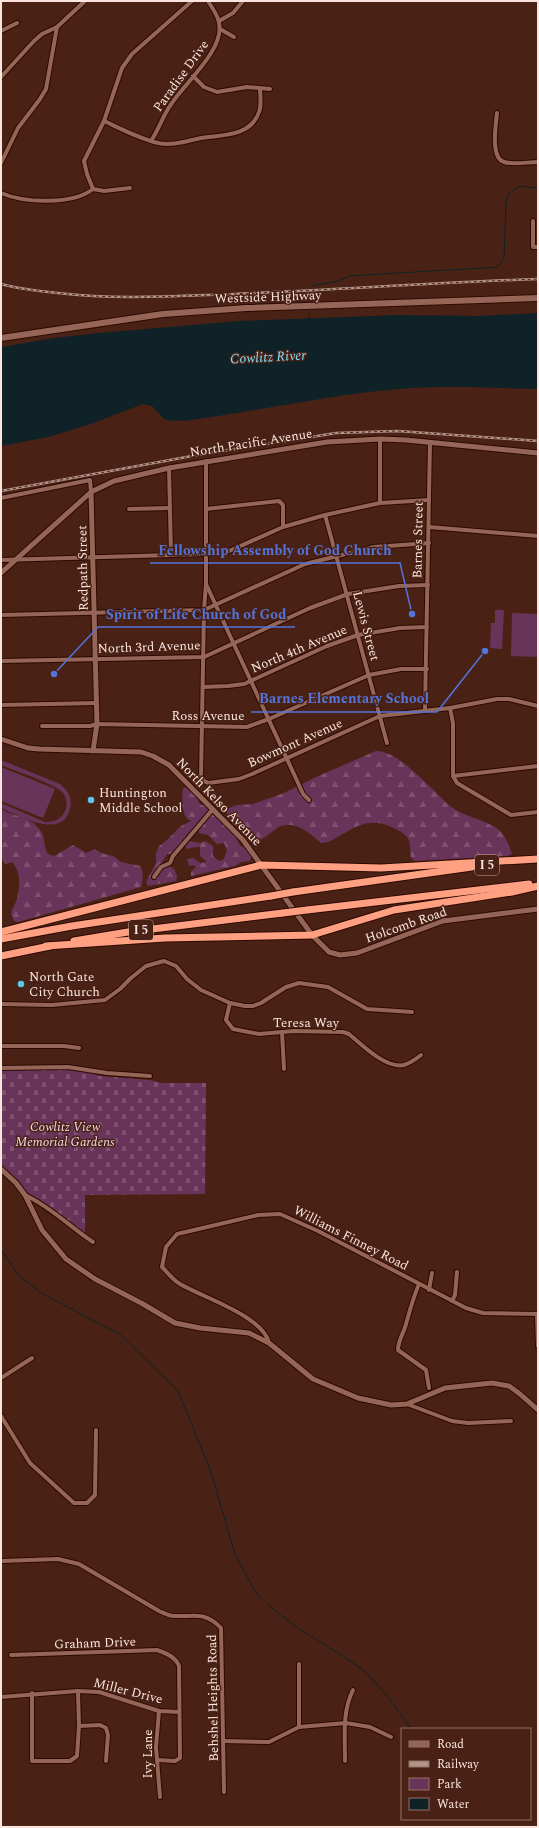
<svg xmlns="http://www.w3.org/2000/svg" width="539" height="1828" font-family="Spectral,serif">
<defs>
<pattern id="forest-firs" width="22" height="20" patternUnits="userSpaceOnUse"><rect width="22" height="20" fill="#69345a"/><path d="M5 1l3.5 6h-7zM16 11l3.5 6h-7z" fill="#7f5171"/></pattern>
<pattern id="cemetery-stones" width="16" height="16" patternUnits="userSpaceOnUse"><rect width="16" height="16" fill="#69345a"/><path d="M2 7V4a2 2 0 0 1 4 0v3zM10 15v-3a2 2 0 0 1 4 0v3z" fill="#7f5171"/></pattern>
</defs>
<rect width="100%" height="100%" fill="#4a2215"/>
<!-- forest -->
<g fill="url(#forest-firs)">
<path d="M 376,751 C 397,749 433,791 449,805 C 463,818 486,818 501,832 C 506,837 509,846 512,854 L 508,856 L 415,861 L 411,858 C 409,840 413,838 394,828 C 374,818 360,823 341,835 C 334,839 329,843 321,843 C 310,833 293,818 277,828 C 269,834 263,840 253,842 L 227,814 L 227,809 L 237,805 L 253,804 L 284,793 L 314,778 Z"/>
<path d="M 184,787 L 188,788 L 199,797 L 198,800 L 200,804 L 209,808 L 235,835 L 240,846 L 246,848 L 252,855 L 250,861 L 241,862 L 235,866 L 191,876 L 191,872 L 196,867 L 194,865 L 189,866 L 187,859 L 193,858 L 200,863 L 207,862 L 200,856 L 200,847 L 195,847 L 186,849 L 186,845 L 189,841 L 200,843 L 205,841 L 213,846 L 213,856 L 219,861 L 224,859 L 227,850 L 224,843 L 217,844 L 208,835 L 199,833 L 199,828 L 173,854 L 167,854 L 161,864 L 161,869 L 169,866 L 174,869 L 177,876 L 176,881 L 148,886 L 146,882 L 156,863 L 156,853 L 159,846 L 167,840 L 181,826 L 191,821 C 189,820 187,819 186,817 C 182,812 181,792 184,787 Z"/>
<path d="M 1,809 C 16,818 32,816 42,833 C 45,840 44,848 48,854 L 54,856 L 73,845 L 86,853 L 95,849 L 101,853 L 113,856 L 121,862 L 140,866 C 144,871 143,881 141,887 L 18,922 L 14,921 L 11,914 C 12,909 14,906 16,902 C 20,889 22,873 12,862 L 6,864 L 1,859 Z"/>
</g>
<!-- cemetery -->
<polygon fill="url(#cemetery-stones)" points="1,1070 82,1070 100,1076 149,1080 162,1083 206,1083 205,1194 85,1195 85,1235 67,1219 32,1197 1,1166"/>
<!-- park -->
<g fill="#69345a">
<polygon points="495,610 504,610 502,649 490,648 491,623 495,623"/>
<polygon points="512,613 538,614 538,657 511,656"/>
<path d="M 1,760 L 60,784 C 67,790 73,798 70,808 C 63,841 19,816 1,808 L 1,803 L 45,822 C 53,822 60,820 64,813 C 68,807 67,798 63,793 C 56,784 13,770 1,765 Z"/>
<polygon points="1,767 55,789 43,818 1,801"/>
</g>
<!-- water -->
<path fill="#0e2228" d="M 538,313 L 538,389 C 492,388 445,385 399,389 C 326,395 255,412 183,421 L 165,420 L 152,406 L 143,404 L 91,424 L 48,437 L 1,446 L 1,347 L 54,338 L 99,333 L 239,321 L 397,315 L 479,316 Z"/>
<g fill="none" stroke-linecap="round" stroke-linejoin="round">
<!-- stream -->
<g stroke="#0e2228" stroke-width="1">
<polyline points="311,286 338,281 349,276 498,267 504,257 506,202 508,194 520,186 538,188"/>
<polyline points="309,319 310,312"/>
<polyline points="1,1249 19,1276 43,1294 121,1335 178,1391 210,1469 235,1554 255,1591 261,1598"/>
<path d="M 268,1604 C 295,1630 330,1646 359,1667 C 378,1681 397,1710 411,1729"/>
</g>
<!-- minor casing -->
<g stroke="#2e0900" stroke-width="6">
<g id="minor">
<polyline points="219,21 233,13 243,1"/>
<polyline points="220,29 234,37"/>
<polyline points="1,31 17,23"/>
<polyline points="193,76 204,87 217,92 247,87 270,89"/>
<polyline points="1,77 34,41 42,34 57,27 85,1"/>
<path d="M 497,113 C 496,124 490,158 504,162 C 513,165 528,162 538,162"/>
<path d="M 104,121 C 121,129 140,139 158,143 C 173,146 186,141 201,138 C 220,135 251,137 259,112 C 262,105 260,96 260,88"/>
<path d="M 151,141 C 159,129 163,115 172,103 C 185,83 225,49 219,23 C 218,15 212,8 208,1"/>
<polyline points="1,163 18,128 40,99 46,89 57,27"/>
<polyline points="130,188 104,191 93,189 87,174 84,161 104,121 122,68 132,54 192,1"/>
<path d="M 1,193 C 24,203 73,205 93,189"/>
<polyline points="533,221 533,247 538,247"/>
<polyline points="206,461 206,584 204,610 201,776 204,781 208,783 239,779 252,774 380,716 450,708 453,723 453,776 457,783 511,815 538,812"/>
<polyline points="169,468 171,554"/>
<polyline points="1,498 90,480 91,492"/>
<polyline points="380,503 380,439"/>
<polyline points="129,509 170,508"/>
<polyline points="206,509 279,501 283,505 283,527"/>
<polyline points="325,515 387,743"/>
<polyline points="429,527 538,536"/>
<polyline points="1,560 205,554 227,552 283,527 325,515 380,503 429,500"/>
<polyline points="206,584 299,785 303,794 309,800"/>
<polyline points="1,615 204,610 305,564 374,547 429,543"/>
<polyline points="1,661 204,657 310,608 348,594 399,586 428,585"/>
<polyline points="203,687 228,686 244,684 327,646 358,635 400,628 427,627"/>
<polyline points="1,705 97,703"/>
<polyline points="450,708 497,699 509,699 538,706"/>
<polyline points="425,710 430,443"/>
<polyline points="42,726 90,726 97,724 247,727 269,719 369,675 401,669 427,669"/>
<polyline points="453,776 538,766"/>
<polyline points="154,877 161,867 170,863 173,856 213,809"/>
<path d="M 230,1003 L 226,1020 L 233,1029 L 259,1034 L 294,1031 L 343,1032 L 349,1034 C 362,1045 386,1069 404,1065 C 410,1063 416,1059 421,1055"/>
<polyline points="1,1004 52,1005 105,1000 120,989 131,978 146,966 164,961 176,966 187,979 201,990 230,1003 245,1006 253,1006 261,1003 286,987 299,983 328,987 367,1009 412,1012"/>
<polyline points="282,1032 284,1069"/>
<polyline points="1,1046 64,1046 79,1048"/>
<polyline points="1,1068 68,1067 107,1073 150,1076"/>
<path d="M 25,1195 C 51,1207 70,1227 93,1242"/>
<path d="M 419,1284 C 413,1298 410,1310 406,1324 C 404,1333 398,1340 398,1350 L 426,1370 L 429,1388"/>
<polyline points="429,1290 432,1273"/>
<polyline points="452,1301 455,1295 457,1272"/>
<polyline points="537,1314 538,1346"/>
<path d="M 269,1343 C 263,1316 202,1297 180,1284 C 173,1280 167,1272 162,1267 L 166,1247 L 177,1234 L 258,1215 L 280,1214 L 318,1231 L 466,1308 L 483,1313 L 538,1314"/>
<polyline points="1,1378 32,1358"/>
<polyline points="407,1404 452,1421 468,1423 511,1421"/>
<polyline points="1,1416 30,1463 74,1503 87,1503 95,1495 96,1430"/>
<path d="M 1,1561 L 58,1559 L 79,1564 L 159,1611 C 164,1613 169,1616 174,1616 C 195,1617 205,1611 221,1628 L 224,1792"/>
<path d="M 11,1655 L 157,1650 C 166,1653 176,1657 179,1666 L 180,1758 L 175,1761 L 157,1760"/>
<polyline points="299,1664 299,1727"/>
<polyline points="32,1693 32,1761 70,1761 77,1756 79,1726 78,1691"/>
<polyline points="1,1697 78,1691 99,1692 159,1711 179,1712"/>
<polyline points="159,1711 156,1747 160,1797"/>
<polyline points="79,1726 100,1725 106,1728 108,1735 106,1761"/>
<polyline points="224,1741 269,1742 299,1727 346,1723 370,1727 391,1737"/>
<path d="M 345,1761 C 345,1737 342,1712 353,1690"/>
</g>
</g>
<!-- tertiary casing -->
<g stroke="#2e0900" stroke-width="7">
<g id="tertiary">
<polyline points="91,492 97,724 93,751"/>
<polyline points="1,573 91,492 114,481 169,468 327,442 380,439 406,440 538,453"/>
<polyline points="1,739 28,748 39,749 141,752 153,756 169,765 243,840 312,935 329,952 340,955 357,953 443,921 538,909"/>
<polyline points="1,1169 16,1183 25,1195 42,1230 66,1259 95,1279 143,1304 175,1323 200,1328 249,1333 269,1343 313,1379 358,1398 391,1405 407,1404 445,1388 492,1383 509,1386 520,1394 538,1410"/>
</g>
</g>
<!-- secondary casing -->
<g stroke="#2e0900" stroke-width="8">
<polyline id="secondary" points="1,338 163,314 246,308 538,298"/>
</g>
<!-- motorway casing -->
<g stroke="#2e0900" stroke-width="9">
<g id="motorway">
<polyline points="293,892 472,867"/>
<polyline points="307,910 529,884"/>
<polyline points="1,932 261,865 381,868 538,859"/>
<polyline points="1,939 72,926 271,896"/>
<polyline points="74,941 128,932 283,913"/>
<polyline points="46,946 165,938 312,935 394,910 512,892 538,886"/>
<polyline points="1,956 50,946"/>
</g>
</g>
<!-- minor -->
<use href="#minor" stroke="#956657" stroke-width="4"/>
<!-- tertiary -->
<use href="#tertiary" stroke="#956657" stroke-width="5"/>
<!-- secondary -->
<use href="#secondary" stroke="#956657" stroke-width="6"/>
<!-- motorway -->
<use href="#motorway" stroke="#fea081" stroke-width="7"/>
<!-- rail casing -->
<g stroke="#b2948b" stroke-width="2.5">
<g id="rail">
<path d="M 1,284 C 19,289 38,291 58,293 C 109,299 157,297 209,295 C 318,291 428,283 538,279"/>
<polyline points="1,491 203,454 336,433 398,431 538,441"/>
</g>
</g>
<!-- rail -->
<use href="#rail" stroke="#4a2215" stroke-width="1" stroke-dasharray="3" stroke-linecap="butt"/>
<!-- motorway-bridge casing -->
<g stroke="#2e0900" stroke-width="9" stroke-linecap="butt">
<g id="motorway-bridge">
<polyline points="271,896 293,892"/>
<polyline points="283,913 307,910"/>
</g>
</g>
<!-- motorway-bridge -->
<use href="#motorway-bridge" stroke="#fea081" stroke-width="7"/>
</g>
<!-- markers -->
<g fill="#5ac8e6" stroke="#4a2215" stroke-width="1.5">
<circle cx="91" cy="800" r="4"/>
<circle cx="21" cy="984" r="4"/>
</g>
<g text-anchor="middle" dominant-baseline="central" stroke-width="3" stroke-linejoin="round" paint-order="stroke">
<!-- shield labels -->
<g fill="#4a2215" stroke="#c6aaa2" stroke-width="1">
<rect x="475" y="855" width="24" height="20" rx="3"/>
<rect x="129" y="920" width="24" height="20" rx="3"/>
</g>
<g font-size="12" font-weight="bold" fill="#fbe5de">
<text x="487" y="865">I 5</text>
<text x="141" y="930">I 5</text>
</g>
<!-- street labels -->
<g font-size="13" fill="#fbe5de" stroke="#4a2215">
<text transform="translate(181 76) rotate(-54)">Paradise Drive</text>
<text transform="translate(268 297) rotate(-2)">Westside Highway</text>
<text transform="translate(251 443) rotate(-9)">North Pacific Avenue</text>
<text transform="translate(418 540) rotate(-89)">Barnes Street</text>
<text transform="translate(83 568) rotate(-91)">Redpath Street</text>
<text transform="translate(366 626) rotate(75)">Lewis Street</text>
<text transform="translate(149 647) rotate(-2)">North 3rd Avenue</text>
<text transform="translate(299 649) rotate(-23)">North 4th Avenue</text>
<text x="208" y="716">Ross Avenue</text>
<text transform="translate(295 743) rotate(-24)">Bowmont Avenue</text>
<text transform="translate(219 802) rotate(46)">North Kelso Avenue</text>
<text transform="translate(406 925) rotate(-19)">Holcomb Road</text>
<text x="306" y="1023">Teresa Way</text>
<text transform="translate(351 1238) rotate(27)">Williams Finney Road</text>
<text transform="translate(95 1643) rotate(-2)">Graham Drive</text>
<text transform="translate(128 1691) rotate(14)">Miller Drive</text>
<text transform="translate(213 1698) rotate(-91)">Behshel Heights Road</text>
<text transform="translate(148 1754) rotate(-90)">Ivy Lane</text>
</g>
<!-- poi labels -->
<g font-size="13" fill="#fbe5de" stroke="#4a2215" text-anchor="start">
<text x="99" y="793">Huntington<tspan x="99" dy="15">Middle School</tspan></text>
<text x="29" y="977">North Gate<tspan x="29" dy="15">City Church</tspan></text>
</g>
<!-- park labels -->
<g font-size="13" font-style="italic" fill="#f1d8e8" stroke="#4a2215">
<text x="65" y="1127">Cowlitz View<tspan x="65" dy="15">Memorial Gardens</tspan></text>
</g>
<!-- water labels -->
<g font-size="14" font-style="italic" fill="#7adffc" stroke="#4a2215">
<text transform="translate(268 357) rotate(-3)">Cowlitz River</text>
</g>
</g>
<!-- callouts -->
<path fill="none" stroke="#5474da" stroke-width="1.5" d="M412 614L400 563H150M54 674L98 627H295M485 651L437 712H251"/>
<g fill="#5474da" stroke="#4a2215" stroke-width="1.5">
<circle cx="412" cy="614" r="4"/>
<circle cx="54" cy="674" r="4"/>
<circle cx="485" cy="651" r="4"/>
</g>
<g font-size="14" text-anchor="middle" font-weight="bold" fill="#5474da" stroke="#4a2215" stroke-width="3" stroke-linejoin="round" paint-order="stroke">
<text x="275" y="555">Fellowship Assembly of God Church</text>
<text x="196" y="619">Spirit of Life Church of God</text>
<text x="344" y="703">Barnes Elementary School</text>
</g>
<!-- border -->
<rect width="539" height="1828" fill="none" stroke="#fbe5de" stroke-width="4"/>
<!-- legend -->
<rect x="401" y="1728" width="130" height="92" fill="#4a2215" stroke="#917065"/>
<rect x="409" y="1741" width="20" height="6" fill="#956657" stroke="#917065"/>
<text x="437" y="1748" font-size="12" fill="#fbe5de">Road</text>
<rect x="409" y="1761" width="20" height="6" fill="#b2948b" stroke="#917065"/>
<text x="437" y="1768" font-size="12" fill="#fbe5de">Railway</text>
<rect x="409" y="1778" width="20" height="12" fill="#69345a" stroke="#917065"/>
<text x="437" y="1788" font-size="12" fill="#fbe5de">Park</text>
<rect x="409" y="1798" width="20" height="12" fill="#0e2228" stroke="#917065"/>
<text x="437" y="1808" font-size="12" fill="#fbe5de">Water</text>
</svg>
